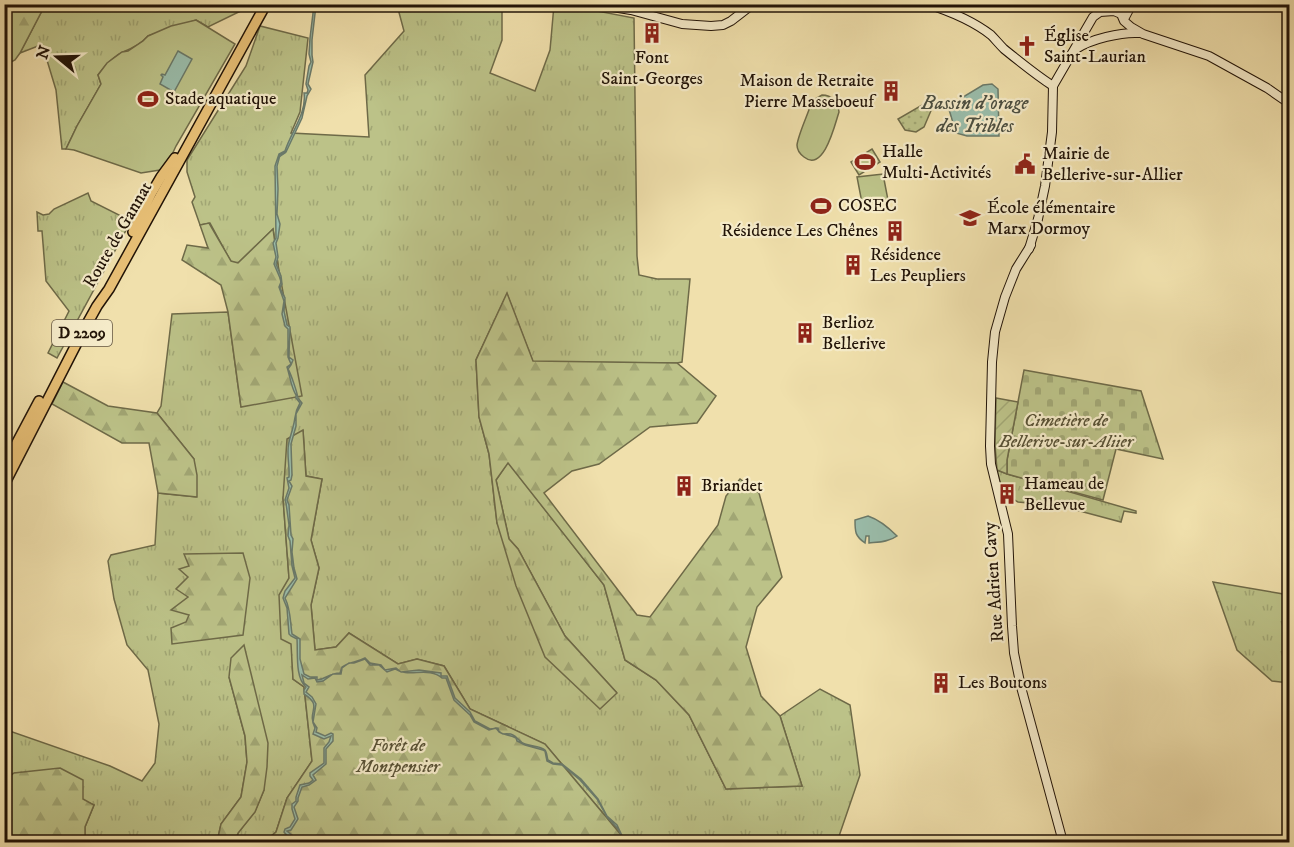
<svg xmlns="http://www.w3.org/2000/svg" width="1294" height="847" font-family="'IM FELL DW Pica',serif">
<defs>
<pattern id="grass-tufts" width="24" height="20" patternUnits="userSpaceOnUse" patternTransform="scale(1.5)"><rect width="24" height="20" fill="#bcc288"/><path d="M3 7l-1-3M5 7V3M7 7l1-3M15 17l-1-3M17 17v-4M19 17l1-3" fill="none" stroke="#a1a674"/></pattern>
<pattern id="forest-firs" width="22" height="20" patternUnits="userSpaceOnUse" patternTransform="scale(1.5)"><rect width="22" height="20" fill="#bcc288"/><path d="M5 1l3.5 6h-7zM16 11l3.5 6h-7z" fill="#a1a674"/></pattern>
<pattern id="cemetery-stones" width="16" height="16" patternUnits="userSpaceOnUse" patternTransform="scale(1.5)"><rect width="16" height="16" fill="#bcc288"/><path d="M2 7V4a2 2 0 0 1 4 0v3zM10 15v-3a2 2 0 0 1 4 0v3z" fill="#a1a674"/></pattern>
<pattern id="park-dots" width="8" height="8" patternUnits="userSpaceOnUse" patternTransform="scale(1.5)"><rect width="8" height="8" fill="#bcc288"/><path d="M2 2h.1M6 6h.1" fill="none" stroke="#a1a674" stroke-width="1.8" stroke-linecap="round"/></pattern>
<pattern id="garden-furrows" width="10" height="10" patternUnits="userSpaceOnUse" patternTransform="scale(1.5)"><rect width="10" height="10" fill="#bcc288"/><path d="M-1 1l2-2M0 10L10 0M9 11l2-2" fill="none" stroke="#a1a674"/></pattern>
</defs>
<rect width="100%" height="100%" fill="#f0e0ac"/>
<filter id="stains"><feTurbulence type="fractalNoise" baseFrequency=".00333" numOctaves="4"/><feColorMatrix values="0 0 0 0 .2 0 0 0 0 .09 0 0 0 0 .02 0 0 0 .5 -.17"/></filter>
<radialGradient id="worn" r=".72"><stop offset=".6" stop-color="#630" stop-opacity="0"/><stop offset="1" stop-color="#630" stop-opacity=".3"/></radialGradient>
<!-- grass -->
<g fill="url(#grass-tufts)" stroke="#6e6a48" stroke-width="1.5">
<path d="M 45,5 L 253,5 L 208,27 L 196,20 L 148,36 C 141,44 133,48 123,52 C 113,56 104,67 98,75 L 101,84 L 77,126 L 66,149 L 62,149 L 56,90 L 43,47 L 38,46 L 20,53 Z"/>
<polygon points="397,5 502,5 502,40 490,73 535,91 550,50 554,5 566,5 634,18 637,256 639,275 657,279 690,279 682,362 677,363 533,362 507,294 476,360 479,417 489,454 497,523 600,708 616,692 565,636 518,549 509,539 496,480 508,462 604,585 625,660 656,680 689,715 726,789 802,786 780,716 820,689 850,705 860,775 837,842 627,842 545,744 470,709 444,666 417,659 398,664 349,633 336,647 315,650 311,605 319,568 311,540 322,479 306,476 303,430 283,498 289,578 293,679 304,687 312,761 287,798 276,832 264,842 235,842 238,833 255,811 264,790 229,677 245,736 247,762 241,797 221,824 217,842 85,842 85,827 94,805 15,773 5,780 4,729 110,766 142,781 155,763 159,724 148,670 127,645 114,599 108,561 111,555 155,545 158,493 196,497 194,459 157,413 161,406 172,314 228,312 241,407 278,265 273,229 238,263 231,262 210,223 200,225 192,202 195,197 187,172 187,160 246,66 260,26 308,38 300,112 291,133 369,137 365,75 404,31"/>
<polygon points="88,193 91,201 131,221 57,358 48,353 69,311 46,281 42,231 38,231 37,212 43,215 49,214 54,209"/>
<polygon points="997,470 1007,474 1136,511 1136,513 1124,511 1121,522 1061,506 1018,502 1008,496 1009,493 1002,490"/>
<polygon points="1213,582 1289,595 1289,683 1272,681 1237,650"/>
</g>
<!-- forest -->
<g fill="url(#forest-firs)" stroke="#6e6a48" stroke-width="1.5">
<polygon points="4,5 45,5 20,53 15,60 5,65"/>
<polygon points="209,223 231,261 238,263 273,229 278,265 302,396 241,407 228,312 221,285 182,260 187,245 208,248 200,225"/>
<polygon points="507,293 533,361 677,363 716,396 697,423 650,427 599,464 572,471 544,493 637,615 650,617 718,525 726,496 740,479 759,493 782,577 757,607 746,647 761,696 780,716 802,786 726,789 689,715 656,680 625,660 604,585 508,463 496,480 509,539 518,549 565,636 617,693 600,709 545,657 516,586 497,523 489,454 479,417 476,360"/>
<polygon points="63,382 108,406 157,413 194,459 197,475 197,497 158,493 149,443 122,443 52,404"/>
<polygon points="303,430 306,476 322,479 311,540 319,568 311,605 315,650 336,647 349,633 398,664 417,659 444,666 470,709 545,744 627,842 264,842 276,832 287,798 312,761 304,687 293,679 291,644 281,639 279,595 289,578 283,498 287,439"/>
<polygon points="243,553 250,578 243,635 172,644 171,628 186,622 189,615 171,610 188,597 176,589 188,577 179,569 189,566 184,554"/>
<polygon points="244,645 268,743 267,767 264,790 255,812 238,833 235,842 217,842 221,824 241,797 247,762 245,736 229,677 231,658"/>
<polygon points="60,768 83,780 83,799 94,805 85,827 85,842 5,842 5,780 14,773"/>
</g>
<!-- cemetery -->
<polygon fill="url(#cemetery-stones)" stroke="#6e6a48" stroke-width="1.5" points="1024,370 1141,391 1163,459 1116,449 1103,500 1007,474 1007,460"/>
<!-- park -->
<polygon fill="url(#park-dots)" stroke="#6e6a48" stroke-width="1.5" points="929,101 932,102 933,106 924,127 916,132 905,130 898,119"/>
<!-- garden -->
<polygon fill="url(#garden-furrows)" stroke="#6e6a48" stroke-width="1.5" points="996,398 1018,402 1007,460 1007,474 997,470 995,445"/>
<!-- pitch -->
<g fill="#bcc288" stroke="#6e6a48" stroke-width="1.5">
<polygon points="196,20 235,44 176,146 169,161 164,168 160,170 141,173 74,150 66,149 77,126 101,84 98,75 107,63 122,52 128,51 143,41 148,36 171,26"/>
<path d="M 822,95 C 832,95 838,102 839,112 C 835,124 824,173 804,157 C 800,154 797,149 797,145 C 798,135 808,114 811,104 L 815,99 Z"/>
<polygon points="872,149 880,162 859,175 851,162"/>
<polygon points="883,174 888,200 862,203 857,177"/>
</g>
<!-- water -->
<g fill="#9abdab" stroke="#6a7969" stroke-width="1.5">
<path d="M 314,5 L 316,5 L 312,40 L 312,55 L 313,62 L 308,84 L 311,89 L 307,96 L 302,118 L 286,152 L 280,155 L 277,166 L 278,189 L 277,214 L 280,224 L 278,238 L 276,243 L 278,257 L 276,264 L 281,276 L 282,284 L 280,288 L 285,298 L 284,311 L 287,325 L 290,327 C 290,337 289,347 289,357 L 293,360 L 291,365 L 288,369 C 291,374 297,392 298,398 L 302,403 L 296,414 L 296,426 L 291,444 L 292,475 L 291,480 L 289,481 L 292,486 L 287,500 L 289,505 L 291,535 L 293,539 L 292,552 L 294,568 L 297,579 L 285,598 C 291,610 290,621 292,634 L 300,639 L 300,659 L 304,674 L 310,677 L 317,677 L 317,680 C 327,679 329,673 340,673 L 342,667 C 350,661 356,663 365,658 L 370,663 L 381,665 L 385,670 L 396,668 L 401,672 L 419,670 L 441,673 L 441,676 L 447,676 L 455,698 L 470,712 L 475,721 L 490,729 L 498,728 L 499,732 L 503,734 C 518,732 516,741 525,744 C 531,746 541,746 545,750 C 547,752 547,758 548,760 L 553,763 L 562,764 L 581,779 L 598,799 L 607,816 L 617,825 L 625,842 L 618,829 L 607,817 L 597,799 L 580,780 L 562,765 L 553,764 L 547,761 L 545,751 L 543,750 L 525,745 L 517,741 L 516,738 C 508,734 501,736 496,728 L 489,730 L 474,722 L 470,715 L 454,700 L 446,678 L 442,678 C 429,666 408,678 395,669 L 387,672 L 379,665 L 370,665 L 365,659 L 354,663 L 349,663 L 342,668 L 341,674 L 333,674 L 323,681 L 317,682 L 315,678 L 308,679 L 302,675 L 304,683 L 309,687 L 306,692 L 312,697 L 316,704 L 313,722 L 317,728 L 316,732 L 325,736 L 331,733 L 333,734 L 333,741 L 326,749 L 326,764 L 313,775 L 316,780 L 309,785 L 302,787 L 298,798 L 298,801 L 294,807 L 298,819 L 291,830 L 287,831 L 293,836 L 293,838 L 289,842 L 274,840 L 268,842 C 273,834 282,840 290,839 L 284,832 L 285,829 L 290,827 L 295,819 L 292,809 L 292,804 L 296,801 L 296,797 L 300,785 L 309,783 L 313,780 L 310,776 L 310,773 L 324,763 L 324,748 L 329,742 L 331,736 L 324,739 L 313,734 L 315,728 C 306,710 324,707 304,694 L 304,690 L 306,687 C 295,678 298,653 297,639 L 291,636 L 289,634 L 287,608 L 283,598 L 285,591 L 295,578 L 292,566 L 290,541 L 288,536 L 289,525 L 286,503 L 285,500 L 289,488 L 287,478 L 289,477 C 290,466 286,453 289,442 C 290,437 292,432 293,427 C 296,417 294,413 300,403 L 296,398 L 296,395 C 291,387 290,376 287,367 L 291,364 L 288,357 L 288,329 L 285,326 L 282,314 L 284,301 L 279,287 L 281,282 L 280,278 L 274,264 L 276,257 L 273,243 L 276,238 L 275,166 L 279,154 L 285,151 C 291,132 307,113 304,93 L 307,93 L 308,90 L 306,84 L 309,66 L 311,62 L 309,54 L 310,38 Z"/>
<polygon points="178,51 192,59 174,92 160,84 163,77 161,75 162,74 165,75"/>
<polygon points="992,84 998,89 999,136 967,136 956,133 948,106 983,85"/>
<path d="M 868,516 C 880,520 888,527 897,536 C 889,542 878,542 869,543 L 869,536 L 866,536 L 865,543 C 855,536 855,532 855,520 Z"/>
</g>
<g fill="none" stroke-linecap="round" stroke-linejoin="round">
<!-- stream -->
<polyline stroke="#6a7969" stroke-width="1.5" points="279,157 285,153 286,151"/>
<!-- secondary casing -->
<g stroke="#211307" stroke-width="10">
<g id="secondary">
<polyline points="594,4 631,10 682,24 711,26 723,25 731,21 753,4"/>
<path d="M 927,4 C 949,11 973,21 991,35 C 995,39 999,44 1004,49 C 1020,62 1036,75 1053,86"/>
<polyline points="1124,19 1132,4"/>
<path d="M 1076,49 C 1091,39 1121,32 1139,33"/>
<polyline points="1031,245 1016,269 1005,297 995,332 992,362 990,446 991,464 1008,534 1012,626 1014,653 1021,687 1063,842"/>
<polyline points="1029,249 1038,219 1045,186 1052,132 1053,86 1093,17 1100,12 1114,11 1121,14 1124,21 1131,27 1143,34 1209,56 1267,88 1290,104"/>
</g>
</g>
<!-- primary casing -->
<g stroke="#211307" stroke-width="12">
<g id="primary">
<polyline points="133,232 151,194 161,177 175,158"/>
<polyline points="4,467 39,401"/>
<polyline points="4,485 82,333 97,306 109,289 266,4"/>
</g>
</g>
<!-- secondary -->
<use href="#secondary" stroke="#f5ebc9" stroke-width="8"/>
<!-- primary -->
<use href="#primary" stroke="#e8c076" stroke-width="9"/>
</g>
<!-- icons -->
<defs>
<g id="building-bare" transform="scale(1.62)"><path d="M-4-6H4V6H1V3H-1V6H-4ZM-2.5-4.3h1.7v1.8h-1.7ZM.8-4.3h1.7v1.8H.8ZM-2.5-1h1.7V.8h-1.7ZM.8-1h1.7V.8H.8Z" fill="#8f2418" stroke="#f5ebc9" stroke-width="2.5" paint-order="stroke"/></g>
<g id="church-bare" transform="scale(1.62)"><path d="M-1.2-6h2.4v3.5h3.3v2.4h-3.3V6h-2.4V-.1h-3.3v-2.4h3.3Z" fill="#8f2418" stroke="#f5ebc9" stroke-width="2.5" paint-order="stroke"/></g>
<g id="stadium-bare" transform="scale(1.62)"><path d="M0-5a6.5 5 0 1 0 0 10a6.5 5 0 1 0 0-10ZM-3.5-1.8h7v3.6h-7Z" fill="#8f2418" stroke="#f5ebc9" stroke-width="2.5" paint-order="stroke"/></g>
<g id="civic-bare" transform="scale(1.62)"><path d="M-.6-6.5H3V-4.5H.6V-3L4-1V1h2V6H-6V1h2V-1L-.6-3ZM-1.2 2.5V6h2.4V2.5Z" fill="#8f2418" stroke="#f5ebc9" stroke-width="2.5" paint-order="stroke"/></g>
<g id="school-bare" transform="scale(1.62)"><path d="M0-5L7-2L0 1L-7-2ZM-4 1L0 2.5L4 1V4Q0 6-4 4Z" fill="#8f2418" stroke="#f5ebc9" stroke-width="2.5" paint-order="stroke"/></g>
</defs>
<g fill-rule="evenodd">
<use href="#building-bare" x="652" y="33"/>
<use href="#church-bare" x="1027" y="46"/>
<use href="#building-bare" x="891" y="91"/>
<use href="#stadium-bare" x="148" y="99"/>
<use href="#stadium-bare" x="865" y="162"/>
<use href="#civic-bare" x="1025" y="164"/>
<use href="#stadium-bare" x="821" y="206"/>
<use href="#school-bare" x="970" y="218"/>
<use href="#building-bare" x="895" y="231"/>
<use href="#building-bare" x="853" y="265"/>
<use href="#building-bare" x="805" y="333"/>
<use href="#building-bare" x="684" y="486"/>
<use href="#building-bare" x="1007" y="494"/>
<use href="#building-bare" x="941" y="683"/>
</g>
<g text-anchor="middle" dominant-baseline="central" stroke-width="4.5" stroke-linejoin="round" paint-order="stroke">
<!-- shield labels -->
<rect fill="#f5ebc9" stroke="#615441" stroke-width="1.5" x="52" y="320" width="60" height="26" rx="4.5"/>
<g font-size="16" font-weight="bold" fill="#211307">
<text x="82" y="333">D 2209</text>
</g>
<!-- poi labels -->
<g font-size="18" fill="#211307" stroke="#f5ebc9" text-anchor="start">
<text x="1044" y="36">Église<tspan x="1044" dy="21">Saint-Laurian</tspan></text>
<text x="652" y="58" text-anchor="middle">Font<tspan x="652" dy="21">Saint-Georges</tspan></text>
<text x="874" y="81" text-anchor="end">Maison de Retraite<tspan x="874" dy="21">Pierre Masseboeuf</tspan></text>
<text x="165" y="99">Stade aquatique</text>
<text x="882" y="152">Halle<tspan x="882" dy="21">Multi-Activités</tspan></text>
<text x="1042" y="154">Mairie de<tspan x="1042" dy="21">Bellerive-sur-Allier</tspan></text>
<text x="838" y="206">COSEC</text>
<text x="987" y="208">École élémentaire<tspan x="987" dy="21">Marx Dormoy</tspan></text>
<text x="878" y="231" text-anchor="end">Résidence Les Chênes</text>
<text x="870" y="255">Résidence<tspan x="870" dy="21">Les Peupliers</tspan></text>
<text x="822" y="323">Berlioz<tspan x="822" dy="21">Bellerive</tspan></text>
<text x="1024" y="484">Hameau de<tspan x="1024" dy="21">Bellevue</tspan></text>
<text x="701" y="486">Briandet</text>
<text x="958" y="683">Les Boutons</text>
</g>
<!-- street labels -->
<g font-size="18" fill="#211307" stroke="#f5ebc9">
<text transform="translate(118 235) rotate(-60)">Route de Gannat</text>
<text transform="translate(994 582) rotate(-94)">Rue Adrien Cavy</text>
</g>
<!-- park labels -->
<g font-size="18" font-style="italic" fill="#575034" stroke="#f5ebc9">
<text x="1066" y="421">Cimetière de<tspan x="1066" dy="21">Bellerive-sur-Aliier</tspan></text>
<text x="398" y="746">Forêt de<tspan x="398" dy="21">Montpensier</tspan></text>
</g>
<!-- water labels -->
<g font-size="20" font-style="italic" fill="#4b4e40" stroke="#f5ebc9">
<text x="975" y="103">Bassin d'orage<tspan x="975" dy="23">des Tribles</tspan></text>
</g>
</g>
<!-- margin -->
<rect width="1294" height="847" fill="none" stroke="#f0e0ac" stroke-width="24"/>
<rect x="6" y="6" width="1282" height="835" fill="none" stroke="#211307" stroke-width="3"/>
<rect x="12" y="12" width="1270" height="823" fill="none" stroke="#211307" stroke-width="1.5"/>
<!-- north arrow -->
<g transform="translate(57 57) rotate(289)" stroke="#f5ebc9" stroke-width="4.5" paint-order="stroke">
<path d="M0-4.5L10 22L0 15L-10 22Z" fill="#211307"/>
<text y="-9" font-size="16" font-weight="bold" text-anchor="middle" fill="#211307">N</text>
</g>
<rect width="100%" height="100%" filter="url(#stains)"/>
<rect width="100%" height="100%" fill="url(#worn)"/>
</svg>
